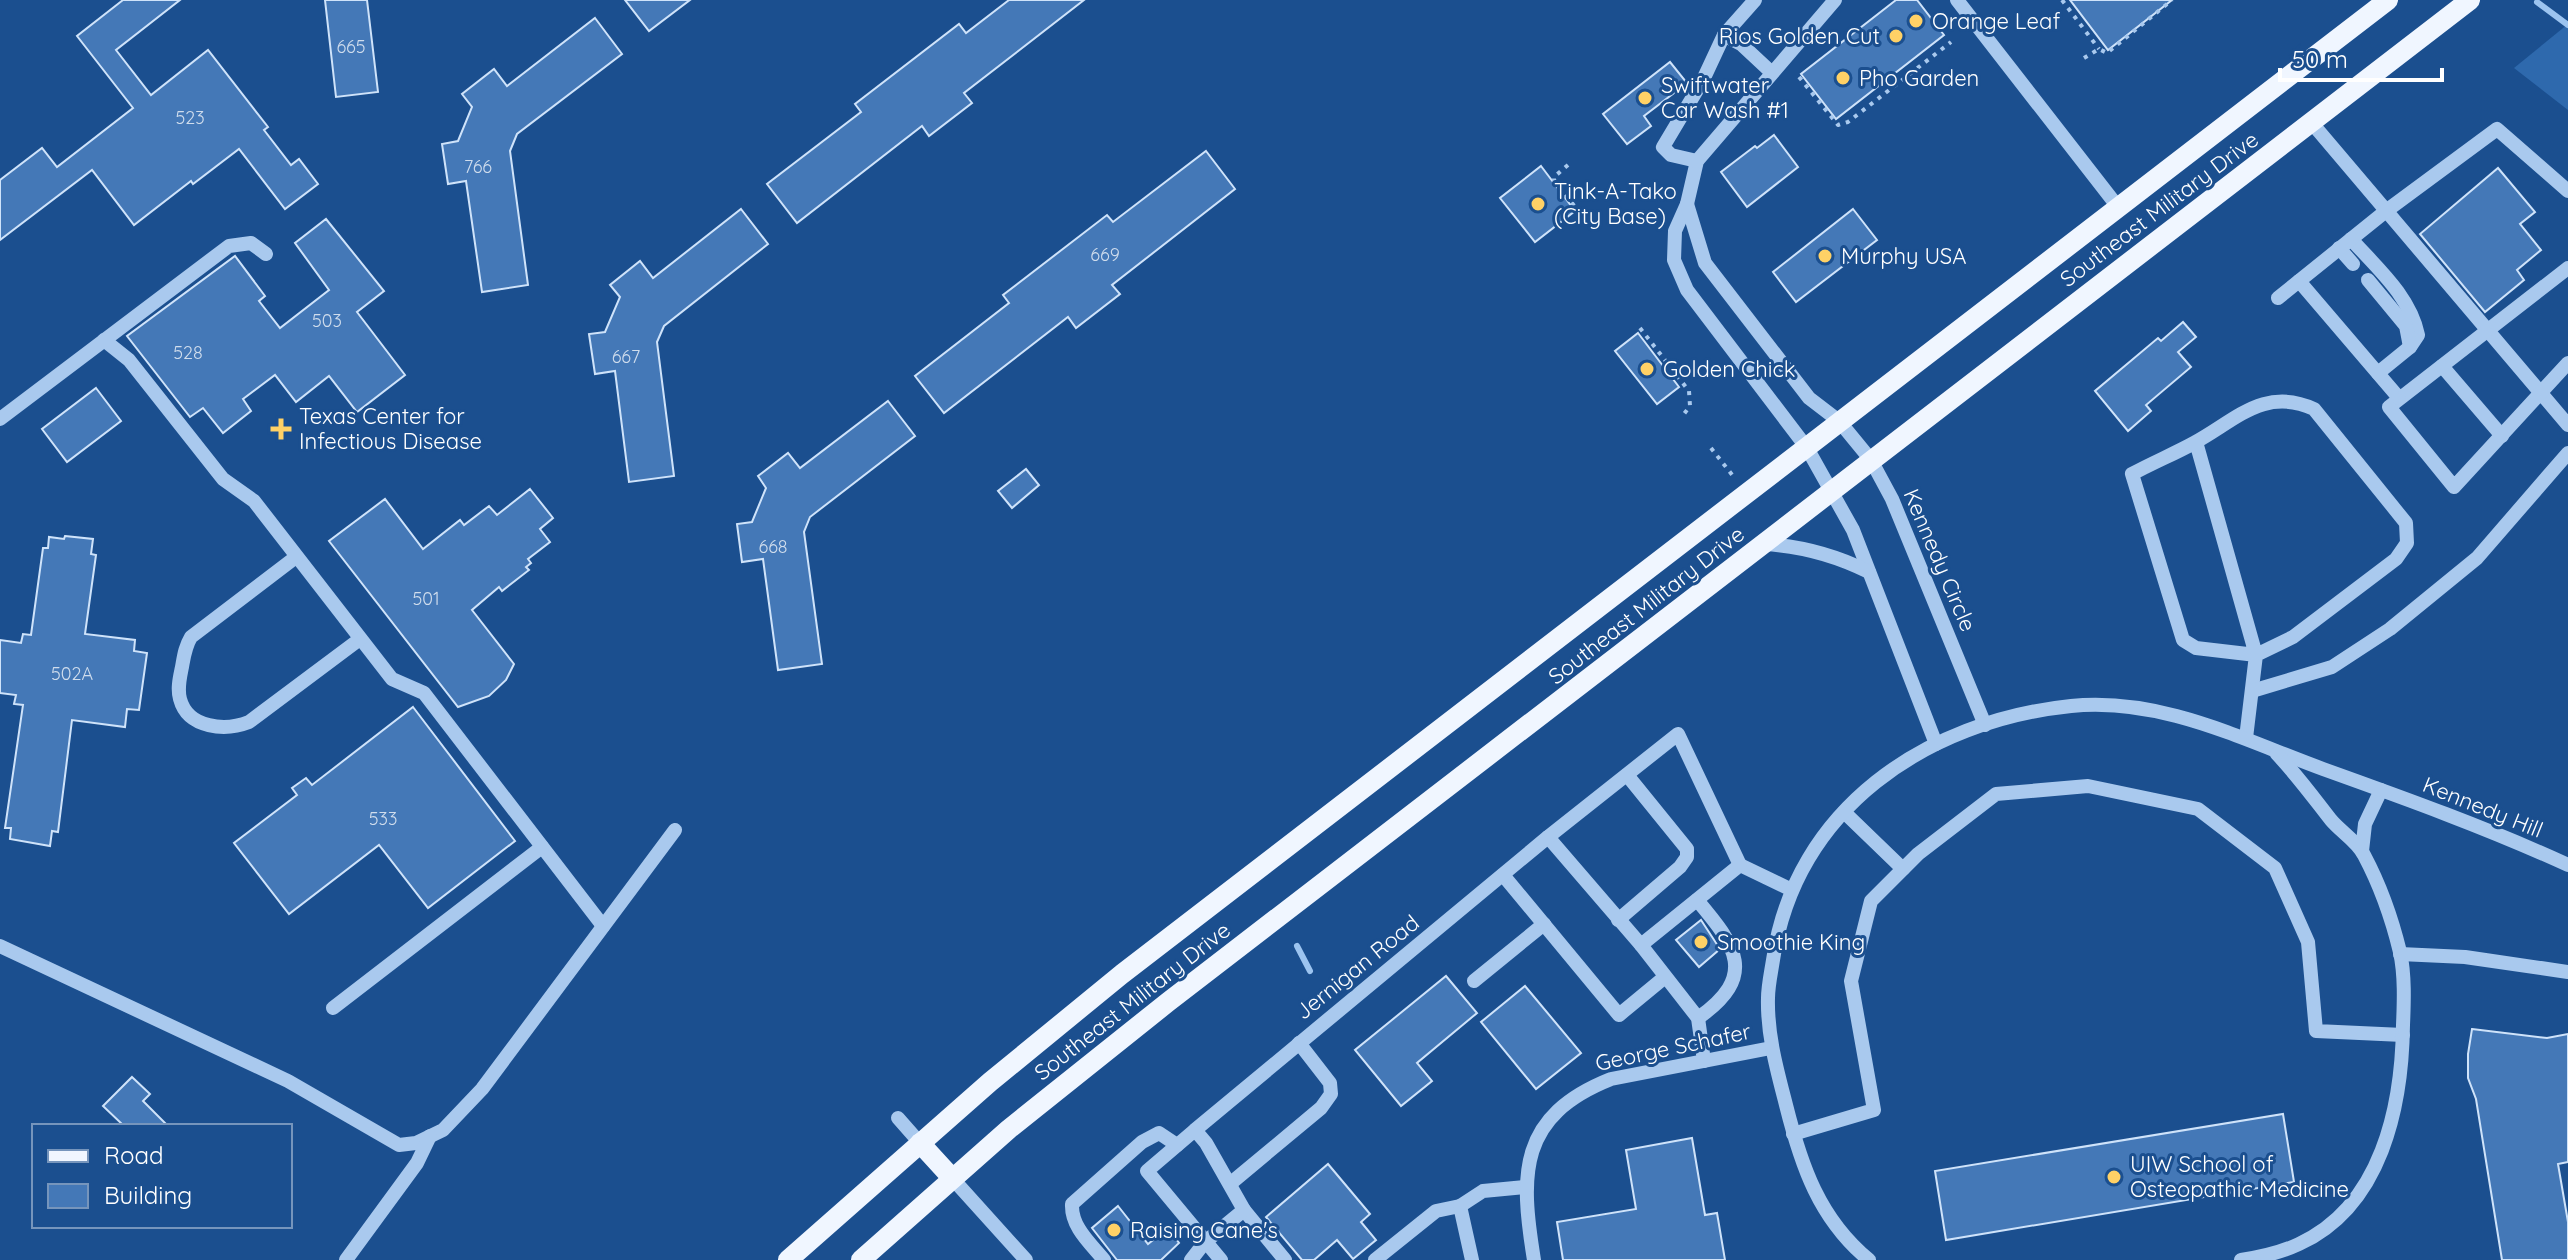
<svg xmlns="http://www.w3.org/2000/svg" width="2568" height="1260" font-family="Quicksand,sans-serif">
<rect width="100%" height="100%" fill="#1b4f8f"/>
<!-- green -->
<polygon fill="#2e69ad" points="2568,24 2568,110 2514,68"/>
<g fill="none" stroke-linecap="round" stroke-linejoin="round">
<!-- stream -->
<g stroke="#9cc4f0" stroke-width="6">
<polyline points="2537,2 2568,25"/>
<polyline points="1297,946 1310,971"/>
</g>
</g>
<!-- building -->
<g fill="#4478b7" stroke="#cfe3fa" stroke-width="2">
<polygon points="123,0 180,0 116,50 151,95 208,50 268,127 264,130 291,165 299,159 318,184 285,209 239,149 193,184 191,181 134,225 92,170 0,240 0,180 42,148 57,167 133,108 77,36"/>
<polygon points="325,0 367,0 378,92 336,97"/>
<polygon points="625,0 690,0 649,31"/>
<polygon points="1009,0 1084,0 964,93 972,103 929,136 922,126 797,223 767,184 861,112 855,104 959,24 966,33"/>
<polygon points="1896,0 1917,0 1944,35 1836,119 1801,74"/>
<polygon points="2070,0 2172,0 2108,50"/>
<polygon points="595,18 622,54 517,134 510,151 528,285 482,292 466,181 448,184 442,144 458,141 472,107 462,94 494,69 507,86"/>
<polygon points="1670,62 1687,83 1644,116 1651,126 1627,144 1603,114"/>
<polygon points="1774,135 1798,167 1747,207 1721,172 1755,146 1757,148"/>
<polygon points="1206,151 1235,189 1112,285 1120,294 1076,328 1068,317 944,413 915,376 1009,303 1003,295 1107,215 1113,222"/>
<polygon points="1541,166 1575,211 1535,242 1500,198"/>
<polygon points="2498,168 2535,212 2520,224 2541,250 2517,270 2524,280 2485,312 2420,234"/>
<polygon points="741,209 768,244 664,326 657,342 674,476 629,482 615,371 595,374 589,334 605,332 620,297 610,285 640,261 653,278"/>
<polygon points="1853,209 1877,240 1796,302 1773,272"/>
<polygon points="326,219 384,291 357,312 405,375 357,412 329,376 296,402 275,375 243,399 251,411 223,433 203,408 190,417 127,336 235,256 265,296 259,301 280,328 329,290 295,243"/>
<polygon points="2183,322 2196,337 2178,352 2191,367 2146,405 2151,411 2128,431 2095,391 2158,338 2161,341"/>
<polygon points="1638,333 1679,387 1657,404 1615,351"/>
<polygon points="96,388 121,421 67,462 42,429"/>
<polygon points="888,401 915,436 810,517 804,532 822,664 778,670 763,559 742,562 737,524 752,522 766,488 758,476 788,453 800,468"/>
<polygon points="1026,469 1039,485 1012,508 998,491"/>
<polygon points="530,489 553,518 540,529 550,542 528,559 531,563 526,567 529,570 502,591 499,587 472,610 514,664 506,680 489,696 458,707 329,541 385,499 423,549 460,520 464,525 489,506 497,515"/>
<polygon points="65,536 93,539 91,554 96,555 85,634 135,640 134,651 147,653 139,710 127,709 125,727 72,720 58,832 52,831 50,846 10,839 11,828 5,828 23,705 14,704 16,695 0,693 0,640 21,643 23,634 31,635 43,548 48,548 49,537 64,539"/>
<polygon points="413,707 515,841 428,908 379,845 289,914 234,843 297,795 292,788 306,778 312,785"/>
<polygon points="1701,920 1720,949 1699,967 1676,940"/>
<polygon points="1446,976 1477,1013 1417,1063 1432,1081 1401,1106 1355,1050"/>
<polygon points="1525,986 1581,1053 1536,1089 1481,1022"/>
<polygon points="2472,1029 2547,1038 2568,1034 2568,1162 2558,1164 2568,1222 2568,1260 2502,1260 2476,1099 2468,1078 2468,1054"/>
<polygon points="132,1077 150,1094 143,1101 168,1126 124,1126 103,1106"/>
<polygon points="2283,1114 2294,1182 1946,1240 1935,1171"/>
<polygon points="1692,1138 1705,1215 1717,1213 1725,1260 1563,1260 1557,1222 1636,1209 1626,1150"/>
<polygon points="1328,1164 1370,1214 1361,1222 1376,1240 1353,1259 1337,1240 1314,1260 1302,1260 1266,1217"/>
<polygon points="1118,1206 1148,1244 1168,1228 1179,1243 1161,1260 1117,1260 1092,1228"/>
</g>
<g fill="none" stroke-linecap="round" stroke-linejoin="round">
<!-- path -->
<g stroke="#a9c9ee" stroke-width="4" stroke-dasharray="4 6" stroke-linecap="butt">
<polyline points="2062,0 2099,49"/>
<polyline points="2084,58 2099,49 2107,53 2172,0"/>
<polyline points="1799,77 1838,125 1848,122 1951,42"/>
<polyline points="1568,165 1554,177 1554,180 1579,212"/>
<polyline points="1640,328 1689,391 1690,406 1684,414"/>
<polyline points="1711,448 1733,476"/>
</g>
<!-- minor -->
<g stroke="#a9c9ee" stroke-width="14">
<polyline points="1755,0 1724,35 1741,44 1771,72"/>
<polyline points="1835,0 1697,161 1687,204 1675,231 1674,260 1687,290 1807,448 1853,530 1936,744"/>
<polyline points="1957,0 2118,207"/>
<polyline points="2311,122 2568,425"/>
<polyline points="1697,161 1671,155 1663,147 1703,80 1724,35"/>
<polyline points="1687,204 1705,263 1809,398 1839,421 1871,460 1892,499 1985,725"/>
<path d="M 2351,239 C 2377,268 2410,296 2418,335 L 2410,347 L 2378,373"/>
<polyline points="2339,248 2353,264"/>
<polyline points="2568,268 2389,407 2454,487 2568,363"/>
<polyline points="2368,280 2406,326 2410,347"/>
<polyline points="2299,281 2399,398"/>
<polyline points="2278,298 2386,211 2497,129 2568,191"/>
<polyline points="104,340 129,360 223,479 254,501 392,679 424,693 603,926"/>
<polyline points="2442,366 2502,436"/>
<polyline points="0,419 229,246 251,243 266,254"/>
<path d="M 2196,442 L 2256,655 L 2196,648 L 2183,640 L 2132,474 C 2152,463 2174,454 2194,443 C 2235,421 2264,386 2314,409 L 2406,523 L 2407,543 L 2396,559 L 2293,637 L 2256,655 L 2246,738"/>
<path d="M 1764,544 C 1801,546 1835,555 1869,572"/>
<path d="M 296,557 L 191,637 C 185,647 184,656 182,667 C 180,677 177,688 180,699 C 188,729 226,731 249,722 L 360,639"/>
<polyline points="2252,691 2332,667 2390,629 2477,558 2568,453"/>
<polyline points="1844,812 1903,869"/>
<polyline points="1548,837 1641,945"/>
<polyline points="2362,851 2365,824 2381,790"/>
<polyline points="1503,875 1619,1015 1665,977"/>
<path d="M 1697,900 C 1736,946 1758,976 1698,1018"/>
<polyline points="1618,920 1680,867 1687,857 1687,849 1627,775"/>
<polyline points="0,946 288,1081 399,1145 416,1143 443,1130 482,1089 675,830"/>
<polyline points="2400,954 2465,957 2568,972"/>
<polyline points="1474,981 1544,924"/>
<polyline points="333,1008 542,847"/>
<polyline points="1704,1061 1698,1018 1641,945 1740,865 1792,890"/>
<polyline points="898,1118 920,1143"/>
<polyline points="1195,1130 1147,1171 1221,1260"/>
<polyline points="1793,1134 1874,1110 1851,981 1871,901 1918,854 1996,794 2088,786 2198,809 2275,868 2308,942 2316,1031 2403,1035"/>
<polyline points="952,1178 1026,1260"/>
<polyline points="1231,1183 1321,1108 1331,1094 1330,1083 1299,1043"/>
<polyline points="1244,1210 1285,1260"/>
<polyline points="346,1260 417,1163 430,1136"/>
<path d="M 1104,1260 C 1090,1243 1071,1227 1072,1204 L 1142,1142 L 1159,1133 L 1177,1145"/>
<polyline points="1191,1260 1205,1242 1244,1210 1206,1143 1195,1130 1548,837 1678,734 1740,865"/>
<polyline points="1375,1260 1436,1211 1460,1206"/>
<polyline points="1472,1260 1460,1206 1483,1191 1525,1187"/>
<path d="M 1534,1260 C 1520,1174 1518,1116 1611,1079 L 1771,1048"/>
<path d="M 1869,1260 C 1819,1219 1801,1165 1786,1105 C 1777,1070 1767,1035 1768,998 C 1768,986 1771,973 1773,960 C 1795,809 1926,721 2071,706 C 2161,697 2241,739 2323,769 C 2404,798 2490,829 2568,865"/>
<path d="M 2241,1260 C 2261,1257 2280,1253 2299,1244 C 2382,1206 2402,1106 2403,1025 C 2404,1002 2405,975 2400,952 C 2392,919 2380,885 2364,855 C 2357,841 2341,832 2331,820 C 2313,797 2297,775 2277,754"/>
</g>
<!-- major -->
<g stroke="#f0f6ff" stroke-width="20">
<polyline points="920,1143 952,1178"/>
<polyline points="788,1260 990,1082 1122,974 2388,0"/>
<polyline points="861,1260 1009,1129 1168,1002 2470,0"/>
</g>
</g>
<!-- markers -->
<g fill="#ffd166" stroke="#1b4f8f" stroke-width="3">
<circle cx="1916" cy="21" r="8"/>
<circle cx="1896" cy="36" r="8"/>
<circle cx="1843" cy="78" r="8"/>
<circle cx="1645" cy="98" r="8"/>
<circle cx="1538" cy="204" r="8"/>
<circle cx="1825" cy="256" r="8"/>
<circle cx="1647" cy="369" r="8"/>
<path d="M277 417h8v8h8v8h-8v8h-8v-8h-8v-8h8z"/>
<circle cx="1701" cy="942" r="8"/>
<circle cx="2114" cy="1177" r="8"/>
<circle cx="1114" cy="1230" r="8"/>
</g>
<g text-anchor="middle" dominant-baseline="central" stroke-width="6" stroke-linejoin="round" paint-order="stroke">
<!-- number labels -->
<g font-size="18" fill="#d0dded">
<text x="351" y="46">665</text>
<text x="190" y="117">523</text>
<text x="478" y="166">766</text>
<text x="1105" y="254">669</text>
<text x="327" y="320">503</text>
<text x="188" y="352">528</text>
<text x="626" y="356">667</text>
<text x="773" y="546">668</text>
<text x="426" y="598">501</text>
<text x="72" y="673">502A</text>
<text x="383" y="818">533</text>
</g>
<!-- poi labels -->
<g font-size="22" fill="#fff" stroke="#1b4f8f" text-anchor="start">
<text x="1932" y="21">Orange Leaf</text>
<text x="1880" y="36" text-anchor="end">Rios Golden Cut</text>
<text x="1859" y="78">Pho Garden</text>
<text x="1661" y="85">Swiftwater<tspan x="1661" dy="25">Car Wash #1</tspan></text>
<text x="1554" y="191">Tink-A-Tako<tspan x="1554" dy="25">(City Base)</tspan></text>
<text x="1841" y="256">Murphy USA</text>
<text x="1663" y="369">Golden Chick</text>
<text x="299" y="416">Texas Center for<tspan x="299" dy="25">Infectious Disease</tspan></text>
<text x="1717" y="942">Smoothie King</text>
<text x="2130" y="1164">UIW School of<tspan x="2130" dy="25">Osteopathic Medicine</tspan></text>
<text x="1130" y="1230">Raising Cane's</text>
</g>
<!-- street labels -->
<g font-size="22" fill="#fff" stroke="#1b4f8f">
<text transform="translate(2159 209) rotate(-37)">Southeast Military Drive</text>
<text transform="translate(1940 560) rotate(67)">Kennedy Circle</text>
<text transform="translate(1646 605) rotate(-38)">Southeast Military Drive</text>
<text transform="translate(2483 807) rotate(22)">Kennedy Hill</text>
<text transform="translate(1357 967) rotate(-39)">Jernigan Road</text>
<text transform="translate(1132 1001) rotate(-38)">Southeast Military Drive</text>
<text transform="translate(1673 1047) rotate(-12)">George Schafer</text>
</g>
</g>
<!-- legend -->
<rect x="32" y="1124" width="260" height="104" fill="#1b4f8f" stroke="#7695bc" stroke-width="2"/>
<rect x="48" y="1150" width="40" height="12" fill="#f0f6ff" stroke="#7695bc" stroke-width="2"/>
<text x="104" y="1164" font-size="24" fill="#ffffff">Road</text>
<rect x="48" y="1184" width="40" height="24" fill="#4478b7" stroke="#7695bc" stroke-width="2"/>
<text x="104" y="1204" font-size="24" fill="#ffffff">Building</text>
<!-- scale -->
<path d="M2280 68v12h162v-12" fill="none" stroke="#ffffff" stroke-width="4"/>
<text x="2292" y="68" font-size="24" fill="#ffffff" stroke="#1b4f8f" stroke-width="6" paint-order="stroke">50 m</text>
</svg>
